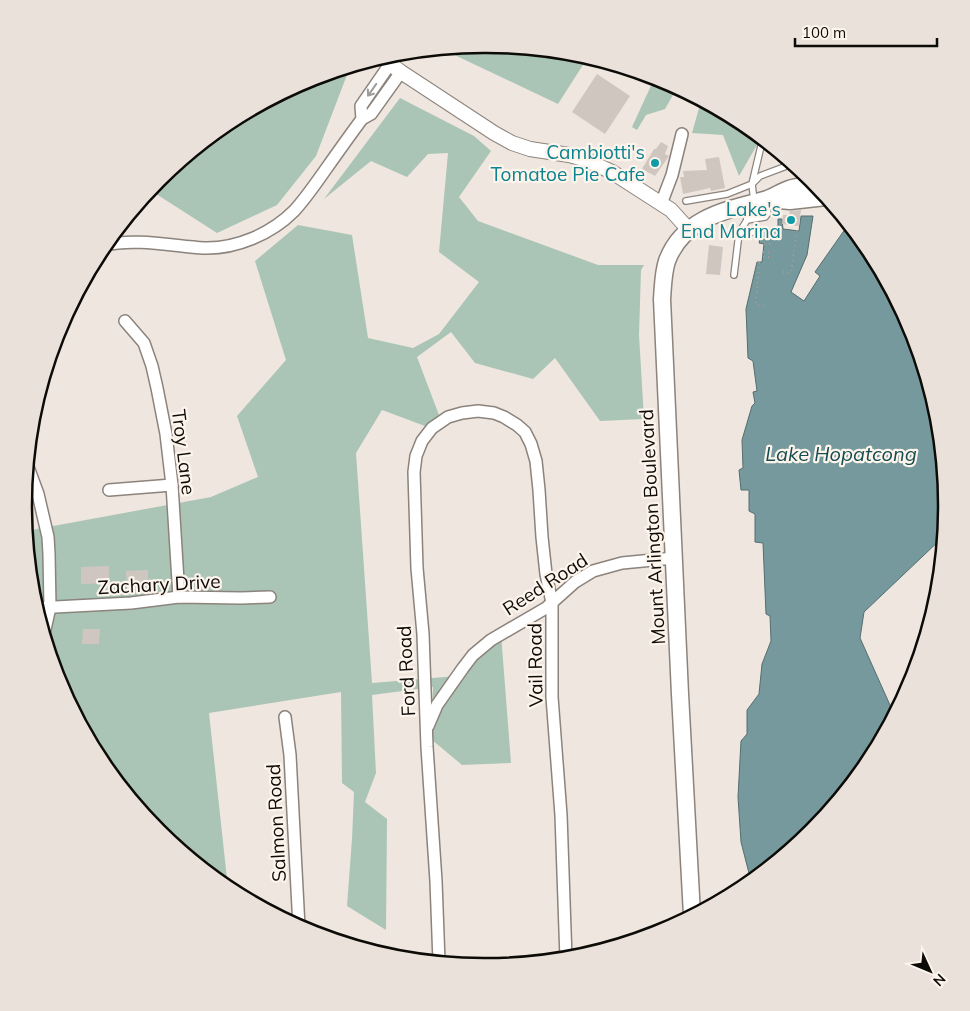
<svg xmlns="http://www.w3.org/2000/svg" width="970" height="1011" font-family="Mulish,sans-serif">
<rect width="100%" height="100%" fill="#efe6df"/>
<!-- green -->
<g fill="#aac5b5">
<polygon points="485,44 575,53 588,57 558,104 442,49"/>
<polygon points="350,67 316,156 277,205 217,233 150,190 159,179 229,122 309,79"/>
<polygon points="655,77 662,79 677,88 665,109 646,115 637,130 632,127"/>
<polygon points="400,98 474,136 491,151 459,197 478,221 598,265 644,265 641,270 639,335 644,419 600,421 555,358 533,379 475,363 451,332 417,357 439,415 425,426 382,410 356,453 372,683 457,676 501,634 511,763 462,765 431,739 433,687 372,695 376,773 365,802 387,819 386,930 347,906 352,839 354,792 342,783 341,692 209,713 228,888 159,831 101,762 59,682 33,595 26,531 211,497 258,477 237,416 286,360 255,261 298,225 352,235 368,338 413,348 439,334 479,282 439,252 448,153 428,154 407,177 371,161 324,199"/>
<polygon points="701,101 741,122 761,138 739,176 723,135 692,133"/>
</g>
<!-- water -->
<polygon fill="#75999c" stroke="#566e70" points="801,216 813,216 807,255 791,292 804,301 820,276 815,272 848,225 869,249 911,329 937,416 946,506 943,537 864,612 860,638 894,714 868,762 811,832 751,881 741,842 738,797 741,741 747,734 747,710 759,694 762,664 771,641 770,616 766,614 763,543 755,542 755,514 749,511 749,490 741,490 739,470 743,468 742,440 752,406 755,403 753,392 757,391 753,361 748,358 746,309 757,262 762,262 764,244 759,243 760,239 767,239 766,237 755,236 757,228 778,229 778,219 782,219 783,229 799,231"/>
<!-- building -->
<g fill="#d0c6c0">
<polygon points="597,74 630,96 605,134 572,112"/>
<polygon points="661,142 668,146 665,154 669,156 655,176 642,169 654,149 656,149"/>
<polygon points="719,157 725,188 711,191 710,188 683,194 680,177 684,177 683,171 707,170 705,159"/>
<polygon points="801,210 799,226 782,224 783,215 789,215 790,211"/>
<polygon points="709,245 723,247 720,275 706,274"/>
<polygon points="109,566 109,583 81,584 81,567"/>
<polygon points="148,570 148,579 142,580 142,589 127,591 126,571"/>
<polygon points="83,629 100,629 99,644 82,644"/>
</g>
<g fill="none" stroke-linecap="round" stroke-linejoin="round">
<!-- service casing -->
<g stroke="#8b837c" stroke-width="8">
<g id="service">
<polyline points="686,201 727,194 752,184 761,146 761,138"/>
<polyline points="754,201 752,184 760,176 792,164"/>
<polyline points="745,207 747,220 765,217 768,213 766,202"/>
<polyline points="739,233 756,232"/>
<polyline points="734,275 739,233 747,220"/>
</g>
</g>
<!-- minor casing -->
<g stroke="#8b837c" stroke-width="14">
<g id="minor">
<polyline points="362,119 361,106 390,64"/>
<polyline points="661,204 672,175 682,134"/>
<path d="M 105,245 C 135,238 173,246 204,248 C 236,249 271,234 294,211 C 306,198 316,183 326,169 C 338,152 350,135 362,119 L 371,114 L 401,72"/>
<polyline points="125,321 144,343 152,366 157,388 166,434 172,485 179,597"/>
<polyline points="28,467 38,494 48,537 49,554 50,607 44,634"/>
<polyline points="109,490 172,485"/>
<polyline points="36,608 131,603 179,597 241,598 270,597"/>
<polyline points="285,717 290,755 299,927"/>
<polyline points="428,726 437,705 463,668 473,655 491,640 546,608 575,582 593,571 622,563 674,558"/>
<polyline points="439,962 436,881 427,747 423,634 417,568 414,472 416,456 422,441 432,428 448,417 462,413 478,411 494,413 504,417 517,425 525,432 531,444 536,461 539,490 542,537 546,574 552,603 552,697 561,815 566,959"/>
</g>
</g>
<!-- tertiary casing -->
<g stroke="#8b837c" stroke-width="16">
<polyline id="tertiary" points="382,57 390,64 401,72 494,133 512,143 530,149 569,155 584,159 612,172 671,210 689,230"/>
</g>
<!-- secondary casing -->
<g stroke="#8b837c" stroke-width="19">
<g id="secondary">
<polyline points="769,199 790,201 826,197"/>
<path d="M 692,915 L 680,694 L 662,299 C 663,287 663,273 667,261 C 683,218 726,210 764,200 C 773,198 780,192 789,189 C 797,186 807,186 815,185"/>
</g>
</g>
<!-- path -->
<g stroke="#a69f99" stroke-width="2" stroke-dasharray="1 4" stroke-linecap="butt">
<polyline points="764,244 773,244"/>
<polyline points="763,252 771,253"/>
<polyline points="763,257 770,257"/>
<polyline points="759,262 756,305 766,306"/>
<polyline points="783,272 791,273 797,230"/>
</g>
<!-- service -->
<use href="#service" stroke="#fff" stroke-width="5.5"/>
<!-- minor -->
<use href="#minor" stroke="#fff" stroke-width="11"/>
<!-- tertiary -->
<use href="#tertiary" stroke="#fff" stroke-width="14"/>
<!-- secondary -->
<use href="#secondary" stroke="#fff" stroke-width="16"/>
</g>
<!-- one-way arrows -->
<defs><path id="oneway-shaft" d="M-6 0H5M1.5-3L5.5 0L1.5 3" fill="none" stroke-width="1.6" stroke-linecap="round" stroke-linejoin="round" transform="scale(1.25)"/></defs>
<use stroke="#9e9d9c" href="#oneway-shaft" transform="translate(372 90) rotate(125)"/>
<!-- markers -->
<g fill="#0f9aa8" stroke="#fdf4ec" stroke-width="2">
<circle cx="655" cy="163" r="5"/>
<circle cx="791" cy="220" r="5"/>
</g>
<g text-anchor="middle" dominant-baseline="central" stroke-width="4.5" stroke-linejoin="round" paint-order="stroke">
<!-- culture labels -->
<g font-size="19" fill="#0d838f" stroke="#fdf4ec" text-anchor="end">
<text x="645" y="152">Cambiotti's<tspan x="645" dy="22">Tomatoe Pie Cafe</tspan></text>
<text x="781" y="209">Lake's<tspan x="781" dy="22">End Marina</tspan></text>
</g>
<!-- street labels -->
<g font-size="19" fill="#0d0b08" stroke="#fdf4ec">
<text transform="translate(184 452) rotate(83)">Troy Lane</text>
<text transform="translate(652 527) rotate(-93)">Mount Arlington Boulevard</text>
<text transform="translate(159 584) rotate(-3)">Zachary Drive</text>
<text transform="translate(545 584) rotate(-33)">Reed Road</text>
<text transform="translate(535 665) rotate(-91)">Vail Road</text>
<text transform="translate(406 671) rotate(-93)">Ford Road</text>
<text transform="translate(276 823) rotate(-93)">Salmon Road</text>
</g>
<!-- water labels -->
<g font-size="20" font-style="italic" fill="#164d51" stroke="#fdf4ec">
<text x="841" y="453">Lake Hopatcong</text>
</g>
</g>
<!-- crop -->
<path d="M0 0H970V1011H0ZM484 53H486A452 452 0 0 1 938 505V506A452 452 0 0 1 486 958H484A452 452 0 0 1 32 506V505A452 452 0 0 1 484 53Z" fill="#eae1da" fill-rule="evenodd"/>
<path fill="none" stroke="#0d0b08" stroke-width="2.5" d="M484 53H486A452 452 0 0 1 938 505V506A452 452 0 0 1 486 958H484A452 452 0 0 1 32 506V505A452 452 0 0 1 484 53Z"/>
<!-- north arrow -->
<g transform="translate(930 971) rotate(134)" stroke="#fdf4ec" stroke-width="4" paint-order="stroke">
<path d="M0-4L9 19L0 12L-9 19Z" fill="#0d0b08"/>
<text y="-8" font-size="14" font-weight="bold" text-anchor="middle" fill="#0d0b08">N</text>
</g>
<!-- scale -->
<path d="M795 38v8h142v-8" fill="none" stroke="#0d0b08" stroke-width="2.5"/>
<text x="802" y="38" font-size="15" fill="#0d0b08" stroke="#fdf4ec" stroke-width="4" paint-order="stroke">100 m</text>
</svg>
